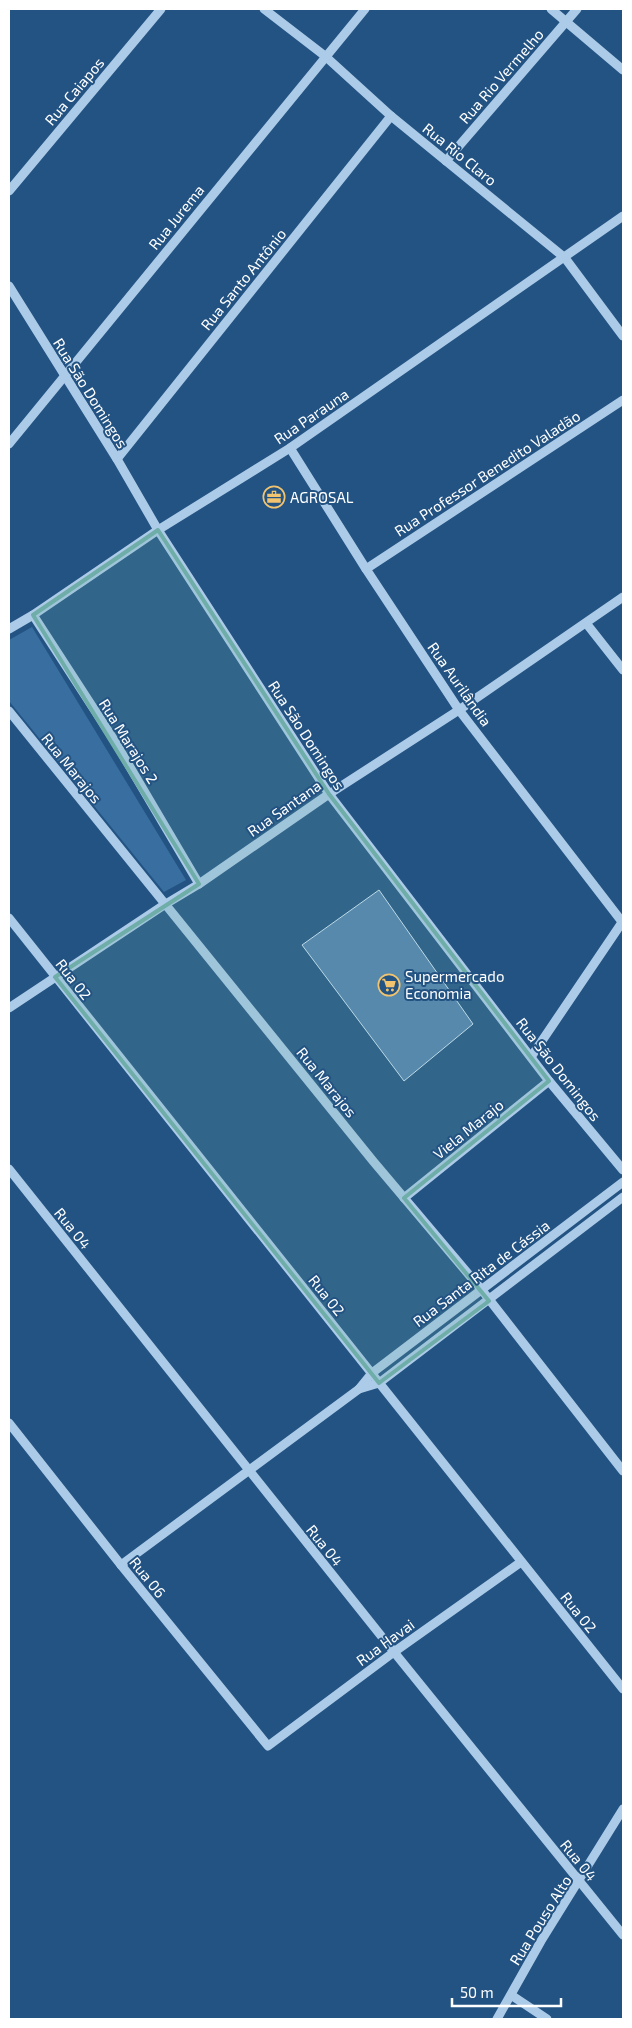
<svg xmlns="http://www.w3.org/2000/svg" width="632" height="2028" font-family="'Exo 2',sans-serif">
<rect width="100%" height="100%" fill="#235383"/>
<!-- green -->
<polygon fill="#386ea0" points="32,627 186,880 164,892 9,701 9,640"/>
<!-- building -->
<polygon fill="#5080ad" stroke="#d0e4f6" points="379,890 473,1024 404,1081 302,945"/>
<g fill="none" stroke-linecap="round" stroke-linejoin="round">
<!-- minor -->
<g stroke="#accbe8" stroke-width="9">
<polyline points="264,9 325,56 391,116 565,258 623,336"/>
<polyline points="551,9 623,70"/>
<polyline points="446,161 577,9"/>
<polyline points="9,191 161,9"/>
<polyline points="9,286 117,459 158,530 329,794 549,1081 623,1170"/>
<polyline points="9,444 365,9"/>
<polyline points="290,448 366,569 459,710 623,923"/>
<polyline points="117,459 391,116"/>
<polyline points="366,569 623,400"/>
<polyline points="33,615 114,740 199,884"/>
<polyline points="586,623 623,670"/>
<polyline points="9,629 33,615 158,530 290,448 623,216"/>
<polyline points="9,711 373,1161 481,1289 623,1471"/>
<polyline points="9,918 623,1689"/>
<polyline points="9,1008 164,905 199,884 329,794 459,710 623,597"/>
<polyline points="531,1057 623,921"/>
<polyline points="9,1169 394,1652 623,1935"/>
<polyline points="404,1198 549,1081"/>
<polyline points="359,1389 379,1383 623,1197"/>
<polyline points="9,1423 121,1565 268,1746 394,1652 521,1562"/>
<polyline points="121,1565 359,1389 372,1373 623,1182"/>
<polyline points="511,1995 547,2019"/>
<polyline points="497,2019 541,1941 623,1809"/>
</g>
</g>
<!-- marked area -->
<path fill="#6fada8" fill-opacity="0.2" stroke="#6fada8" stroke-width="4" stroke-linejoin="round" d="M 158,530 L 329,794 L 549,1081 L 404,1198 L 489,1301 L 379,1383 L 55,977 L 199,884 L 33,615 Z"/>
<!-- icons -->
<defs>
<g id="office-ring" transform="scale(1.125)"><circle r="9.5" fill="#235383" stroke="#f3c46f" stroke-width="1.5"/><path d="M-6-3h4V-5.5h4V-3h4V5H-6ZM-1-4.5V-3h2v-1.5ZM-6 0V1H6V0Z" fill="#f3c46f"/></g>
<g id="supermarket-ring" transform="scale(1.125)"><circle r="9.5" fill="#235383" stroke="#f3c46f" stroke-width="1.5"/><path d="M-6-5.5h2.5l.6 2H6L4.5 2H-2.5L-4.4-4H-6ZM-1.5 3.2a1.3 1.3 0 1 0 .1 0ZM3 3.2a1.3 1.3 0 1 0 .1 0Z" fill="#f3c46f"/></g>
</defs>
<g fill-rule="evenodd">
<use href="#office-ring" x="274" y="497"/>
<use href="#supermarket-ring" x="389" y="985"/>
</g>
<g text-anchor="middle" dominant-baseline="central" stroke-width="4" stroke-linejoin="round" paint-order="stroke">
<!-- street labels -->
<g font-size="15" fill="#fff" stroke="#235383">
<text transform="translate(501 76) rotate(-49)">Rua Rio Vermelho</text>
<text transform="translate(74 91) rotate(-50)">Rua Caiapos</text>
<text transform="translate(460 154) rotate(39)">Rua Rio Claro</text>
<text transform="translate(176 217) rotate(-51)">Rua Jurema</text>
<text transform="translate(243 279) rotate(-51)">Rua Santo Antônio</text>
<text transform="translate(91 393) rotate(58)">Rua São Domingos</text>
<text transform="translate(311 416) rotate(-34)">Rua Parauna</text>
<text transform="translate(487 473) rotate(-33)">Rua Professor Benedito Valadão</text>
<text transform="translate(460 684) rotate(55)">Rua Aurilândia</text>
<text transform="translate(307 735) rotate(57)">Rua São Domingos</text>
<text transform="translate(129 741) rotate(58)">Rua Marajos 2</text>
<text transform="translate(72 768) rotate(51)">Rua Marajos</text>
<text transform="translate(284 808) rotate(-35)">Rua Santana</text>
<text transform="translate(74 979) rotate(52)">Rua 02</text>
<text transform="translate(559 1069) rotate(52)">Rua São Domingos</text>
<text transform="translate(327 1082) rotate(51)">Rua Marajos</text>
<text transform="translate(468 1129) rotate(-39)">Viela Marajo</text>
<text transform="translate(73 1228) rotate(51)">Rua 04</text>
<text transform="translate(481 1273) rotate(-37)">Rua Santa Rita de Cássia</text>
<text transform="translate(327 1295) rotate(51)">Rua 02</text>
<text transform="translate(325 1545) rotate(51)">Rua 04</text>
<text transform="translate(148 1577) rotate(51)">Rua 06</text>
<text transform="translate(579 1612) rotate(51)">Rua 02</text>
<text transform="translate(385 1642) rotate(-36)">Rua Havai</text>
<text transform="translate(579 1860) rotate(51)">Rua 04</text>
<text transform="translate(540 1920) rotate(-58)">Rua Pouso Alto</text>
</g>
<!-- poi labels -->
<g font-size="15" fill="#fff" stroke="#235383" text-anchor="start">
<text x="290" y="497">AGROSAL</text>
<text x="405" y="976">Supermercado<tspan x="405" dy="17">Economia</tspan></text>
</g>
</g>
<!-- border -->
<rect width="632" height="2028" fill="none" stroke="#ffffff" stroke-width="20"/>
<!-- scale -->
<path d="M452 1998v8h109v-8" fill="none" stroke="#ffffff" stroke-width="2.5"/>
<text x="460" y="1998" font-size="15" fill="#ffffff" stroke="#235383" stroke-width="4" paint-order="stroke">50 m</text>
</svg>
